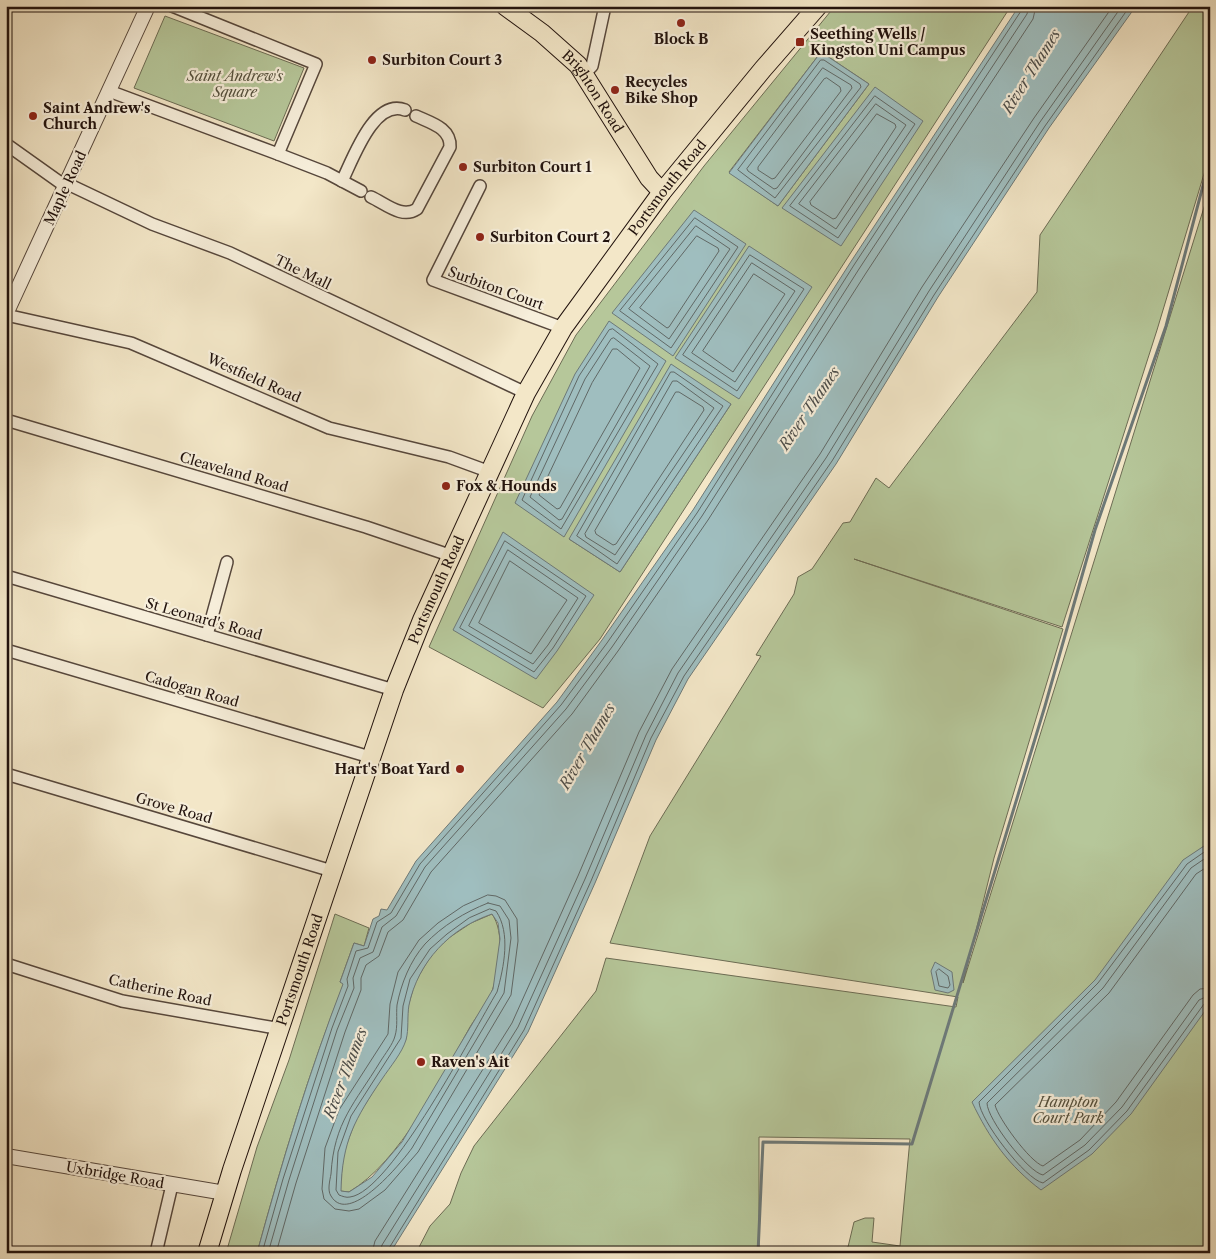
<svg xmlns="http://www.w3.org/2000/svg" width="1216" height="1259" font-family="'Libre Caslon Text',serif">
<rect width="100%" height="100%" fill="#f3e7c8"/>
<filter id="stains"><feTurbulence type="fractalNoise" baseFrequency=".004" numOctaves="4"/><feColorMatrix values="0 0 0 0 .2 0 0 0 0 .09 0 0 0 0 .02 0 0 0 .5 -.17"/></filter>
<radialGradient id="worn" r=".72"><stop offset=".6" stop-color="#630" stop-opacity="0"/><stop offset="1" stop-color="#630" stop-opacity=".3"/></radialGradient>
<!-- green -->
<g fill="#b6c79a" stroke="#6c6c54" fill-rule="evenodd">
<path d="M 835,6 L 1011,6 L 600,639 L 543,708 L 429,647 L 532,416 L 576,335 L 704,166 ZM 821,52 L 869,84 L 778,206 L 729,172 ZM 731,404 L 620,572 L 569,539 Z"/>
<path d="M 1193,6 L 1210,6 L 1210,154 L 1157,330 L 1062,627 L 854,559 L 1063,629 L 994,858 L 963,983 L 1210,188 L 1210,1253 L 416,1253 L 430,1226 L 450,1204 L 461,1173 L 474,1146 L 596,991 L 606,958 L 956,1007 L 958,997 L 610,943 L 650,836 L 761,656 L 756,655 L 794,594 L 798,577 L 812,569 L 843,523 L 850,522 L 876,478 L 889,488 L 1037,292 L 1040,235 ZM 759,1137 L 910,1139 L 900,1246 L 872,1242 L 874,1218 L 865,1218 L 854,1222 L 848,1247 C 822,1254 786,1255 759,1247 Z"/>
<polygon points="165,16 304,68 274,141 134,88"/>
<path d="M 335,914 L 369,928 L 364,946 L 354,943 L 340,982 L 344,983 C 309,1071 282,1162 257,1253 L 226,1253 L 257,1147 L 289,1060 Z"/>
<path d="M 492,914 C 505,933 500,966 493,988 C 490,1001 477,1015 470,1027 C 441,1079 400,1162 349,1192 L 340,1191 L 343,1154 L 356,1119 L 406,1039 L 408,1007 L 415,982 L 433,952 L 450,937 L 471,923 Z"/>
</g>
<!-- water -->
<g fill="#9fbebf" stroke="#6d7978" fill-rule="evenodd">
<path d="M 1019,6 L 1136,6 L 1049,128 L 938,297 L 836,464 L 688,679 L 656,740 L 595,883 L 528,1032 L 390,1253 L 257,1253 C 282,1162 309,1072 343,984 L 340,982 L 354,943 L 364,946 L 373,919 L 379,916 L 381,909 L 387,910 L 416,861 L 557,702 L 602,640 L 693,510 L 850,263 ZM 492,914 L 498,923 L 500,939 L 493,989 L 402,1142 L 372,1177 L 349,1192 L 341,1191 C 342,1141 355,1119 382,1079 C 390,1067 402,1053 406,1040 C 409,1029 407,1016 409,1005 C 418,962 450,928 492,914 Z"/>
<polygon points="821,52 869,84 778,206 729,173"/>
<polygon points="875,87 923,121 841,246 782,208"/>
<polygon points="694,210 746,244 673,356 612,313"/>
<polygon points="749,246 812,287 739,399 675,358"/>
<polygon points="609,321 666,361 564,537 515,503 575,374"/>
<polygon points="671,364 731,404 620,572 569,539"/>
<polygon points="503,532 594,595 557,651 536,679 453,630"/>
<path d="M 1210,842 L 1210,1004 L 1131,1114 L 1092,1154 L 1041,1190 C 1009,1166 989,1138 972,1102 L 1095,980 L 1183,860 Z"/>
<polygon points="935,962 952,972 954,990 948,993 935,990 931,971"/>
</g>
<g fill="none" stroke-linecap="round" stroke-linejoin="round">
<!-- shore -->
<g stroke="#606866" stroke-width="1">
<polygon points="821,60 824,60 860,84 861,87 775,198 738,170"/>
<polygon points="823,68 851,85 852,88 777,188 774,189 748,171 747,169"/>
<polygon points="827,78 840,87 841,91 775,178 772,179 758,170 758,167 824,79"/>
<polygon points="875,96 915,124 838,238 790,206"/>
<polygon points="876,104 906,125 836,229 799,204"/>
<polygon points="877,114 895,124 896,127 836,218 833,219 811,205 810,202"/>
<polygon points="695,218 738,247 671,348 620,311"/>
<polygon points="696,226 730,249 669,339 629,309"/>
<polygon points="697,236 718,248 719,251 669,327 667,328 640,308"/>
<polygon points="750,255 804,289 737,391 683,355"/>
<polygon points="752,263 795,291 735,382 692,353"/>
<polygon points="754,274 785,294 733,372 703,351"/>
<polygon points="613,329 658,364 561,529 522,500 579,376 609,330"/>
<polygon points="614,338 650,366 562,519 559,520 530,497 585,379 611,339"/>
<polygon points="613,349 617,349 640,368 560,508 557,509 539,495 592,383"/>
<polygon points="671,372 674,372 723,406 617,564 577,536"/>
<polygon points="673,381 677,381 714,408 615,555 586,537 585,534"/>
<polygon points="676,392 679,392 703,407 704,410 616,544 613,545 596,534 595,531"/>
<polygon points="505,541 586,596 553,648 534,672 460,628"/>
<polygon points="508,550 578,598 548,645 533,664 469,626"/>
<polygon points="510,561 567,600 531,654 479,623"/>
<path d="M 1210,848 L 1187,864 L 1098,983 L 979,1102 C 980,1120 1025,1179 1043,1183 L 1089,1150 L 1127,1111 L 1204,1004 L 1210,1002"/>
<path d="M 1210,855 L 1191,868 L 1103,988 L 987,1103 C 987,1119 1028,1172 1043,1175 L 1085,1145 L 1122,1107 L 1199,1000 L 1210,995"/>
<path d="M 1210,865 L 1196,874 L 1109,993 L 995,1105 C 998,1118 1030,1162 1043,1166 L 1080,1140 L 1116,1102 L 1193,995 L 1200,989 L 1210,988"/>
<polygon points="488,895 496,896 505,900 517,919 518,941 511,995 418,1152 385,1190 359,1209 349,1211 335,1209 324,1199 322,1189 325,1148 339,1110 388,1034 390,1004 398,972 419,940 438,923 463,906"/>
<path d="M 488,903 L 500,906 L 509,920 L 511,938 L 504,993 L 412,1148 C 402,1162 349,1227 331,1196 C 327,1190 330,1180 331,1174 C 334,1122 355,1103 380,1062 C 385,1054 393,1044 395,1036 C 398,1026 396,1015 397,1005 C 401,984 410,961 425,944 C 442,926 465,912 488,903 Z"/>
<path d="M 490,909 L 496,911 C 511,933 504,967 497,992 C 474,1030 391,1192 350,1197 C 346,1198 342,1196 339,1195 L 336,1190 L 338,1152 L 351,1116 L 401,1038 L 403,1006 L 410,979 L 430,949 L 447,934 L 469,918 Z"/>
<polygon points="939,969 948,976 950,985 948,988 939,986 936,972"/>
<polyline points="262,1253 283,1179 332,1028 348,986 347,979 356,951 368,948 377,922 391,913 420,864 561,705 607,643 697,513 854,265 1021,11 1022,6"/>
<polyline points="268,1253 289,1180 337,1030 354,988 353,978 360,958 373,952 382,927 396,916 425,867 566,709 612,647 702,516 859,269 1027,14 1029,6"/>
<polyline points="276,1253 296,1183 345,1032 361,990 361,978 366,965 379,956 388,932 403,920 431,872 572,714 618,651 708,520 866,273 1033,19 1036,6"/>
<polyline points="372,1253 375,1241 512,1023 578,876 639,732 672,669 820,454 922,287 1034,118 1113,6"/>
<polyline points="380,1253 382,1245 518,1027 585,879 646,735 678,673 826,458 929,291 1040,122 1122,6"/>
<polyline points="386,1253 524,1030 591,881 651,738 684,676 832,461 934,295 1045,126 1130,6"/>
</g>
<!-- stream -->
<polyline stroke="#6d7978" stroke-width="3" points="758,1253 763,1142 912,1144 1045,706 1095,530 1166,326 1210,159"/>
<!-- minor casing -->
<g stroke="#56473c" stroke-width="14">
<g id="minor">
<polyline points="584,74 592,66 605,6"/>
<polyline points="109,91 278,154 316,64 172,6"/>
<polyline points="6,144 65,186 72,186 152,224 230,253 526,393"/>
<polyline points="278,154 327,173 361,191"/>
<path d="M 342,181 C 353,159 374,98 405,110"/>
<polyline points="480,186 433,280 563,328"/>
<path d="M 371,197 C 386,204 402,219 417,209 L 450,147 C 451,128 431,123 416,116"/>
<polyline points="6,315 131,343 329,428 449,457 490,472"/>
<polyline points="6,420 366,527 452,556"/>
<polyline points="6,576 394,690"/>
<polyline points="207,635 227,562"/>
<polyline points="6,650 370,757"/>
<polyline points="6,774 332,871"/>
<polyline points="6,964 122,1001 281,1029"/>
<polyline points="156,1253 172,1185"/>
</g>
</g>
<!-- tertiary casing -->
<g stroke="#56473c" stroke-width="16">
<g id="tertiary">
<polyline points="6,314 148,6"/>
<polyline points="6,1156 225,1193"/>
</g>
</g>
<!-- primary casing -->
<g stroke="#21120d" stroke-width="20">
<g id="primary">
<path id="s1" d="M 505,6 L 542,33 L 578,65 L 649,178 L 662,192"/>
<path id="s2" d="M 207,1253 L 232,1170 L 394,690 L 422,620 L 526,393 L 563,328 L 662,192 L 763,69 L 818,6"/>
</g>
</g>
<!-- minor -->
<use href="#minor" stroke="#f7efdb" stroke-width="11"/>
<!-- tertiary -->
<use href="#tertiary" stroke="#f7efdb" stroke-width="14"/>
<!-- primary -->
<use href="#primary" stroke="#f3e7c8" stroke-width="18"/>
</g>
<!-- markers -->
<g fill="#8f2418" stroke="#f7efdb" stroke-width="2">
<circle cx="681" cy="23" r="5"/>
<rect x="795" y="37" width="10" height="10" rx="2.5"/>
<circle cx="372" cy="60" r="5"/>
<circle cx="615" cy="90" r="5"/>
<circle cx="33" cy="116" r="5"/>
<circle cx="463" cy="167" r="5"/>
<circle cx="480" cy="237" r="5"/>
<circle cx="446" cy="486" r="5"/>
<circle cx="460" cy="769" r="5"/>
<circle cx="421" cy="1062" r="5"/>
</g>
<g text-anchor="middle" dominant-baseline="central" stroke-width="4.5" stroke-linejoin="round" paint-order="stroke">
<!-- poi labels -->
<g font-size="14" font-weight="bold" fill="#21120d" stroke="#f7efdb" text-anchor="start">
<text x="810" y="34">Seething Wells /<tspan x="810" dy="16">Kingston Uni Campus</tspan></text>
<text x="681" y="39" text-anchor="middle">Block B</text>
<text x="382" y="60">Surbiton Court 3</text>
<text x="625" y="82">Recycles<tspan x="625" dy="16">Bike Shop</tspan></text>
<text x="43" y="108">Saint Andrew's<tspan x="43" dy="16">Church</tspan></text>
<text x="473" y="167">Surbiton Court 1</text>
<text x="490" y="237">Surbiton Court 2</text>
<text x="456" y="486">Fox &amp; Hounds</text>
<text x="450" y="769" text-anchor="end">Hart's Boat Yard</text>
<text x="431" y="1062">Raven's Ait</text>
</g>
<!-- park labels -->
<g font-size="14" font-style="italic" fill="#55513e" stroke="#f7efdb">
<text x="235" y="76">Saint Andrew's<tspan x="235" dy="16">Square</tspan></text>
<text x="1068" y="1102">Hampton<tspan x="1068" dy="16">Court Park</tspan></text>
</g>
<!-- street labels -->
<g font-size="14" fill="#21120d" stroke="#f7efdb">
<text stroke="none"><textPath href="#s1" startOffset="124">Brighton Road</textPath></text>
<text transform="translate(65 188) rotate(-65)">Maple Road</text>
<text stroke="none"><textPath href="#s2" startOffset="1168">Portsmouth Road</textPath></text>
<text transform="translate(303 272) rotate(26)">The Mall</text>
<text transform="translate(496 288) rotate(20)">Surbiton Court</text>
<text transform="translate(254 378) rotate(24)">Westfield Road</text>
<text transform="translate(234 472) rotate(16)">Cleaveland Road</text>
<text stroke="none"><textPath href="#s2" startOffset="702">Portsmouth Road</textPath></text>
<text transform="translate(204 619) rotate(16)">St Leonard's Road</text>
<text transform="translate(192 689) rotate(16)">Cadogan Road</text>
<text transform="translate(174 808) rotate(16)">Grove Road</text>
<text stroke="none"><textPath href="#s2" startOffset="298">Portsmouth Road</textPath></text>
<text transform="translate(160 990) rotate(12)">Catherine Road</text>
<text transform="translate(115 1175) rotate(10)">Uxbridge Road</text>
</g>
<!-- water labels -->
<g font-size="15" font-style="italic" fill="#4d4e4b" stroke="#f7efdb">
<text transform="translate(1031 71) rotate(-58)">River Thames</text>
<text transform="translate(809 408) rotate(-56)">River Thames</text>
<text transform="translate(587 746) rotate(-60)">River Thames</text>
<text transform="translate(345 1073) rotate(-69)">River Thames</text>
</g>
</g>
<!-- margin -->
<rect width="1216" height="1259" fill="none" stroke="#f3e7c8" stroke-width="25"/>
<rect x="8" y="8" width="1201" height="1244" fill="none" stroke="#21120d" stroke-width="2.5"/>
<rect x="12" y="12" width="1191" height="1234" fill="none" stroke="#21120d"/>
<rect width="100%" height="100%" filter="url(#stains)"/>
<rect width="100%" height="100%" fill="url(#worn)"/>
</svg>
